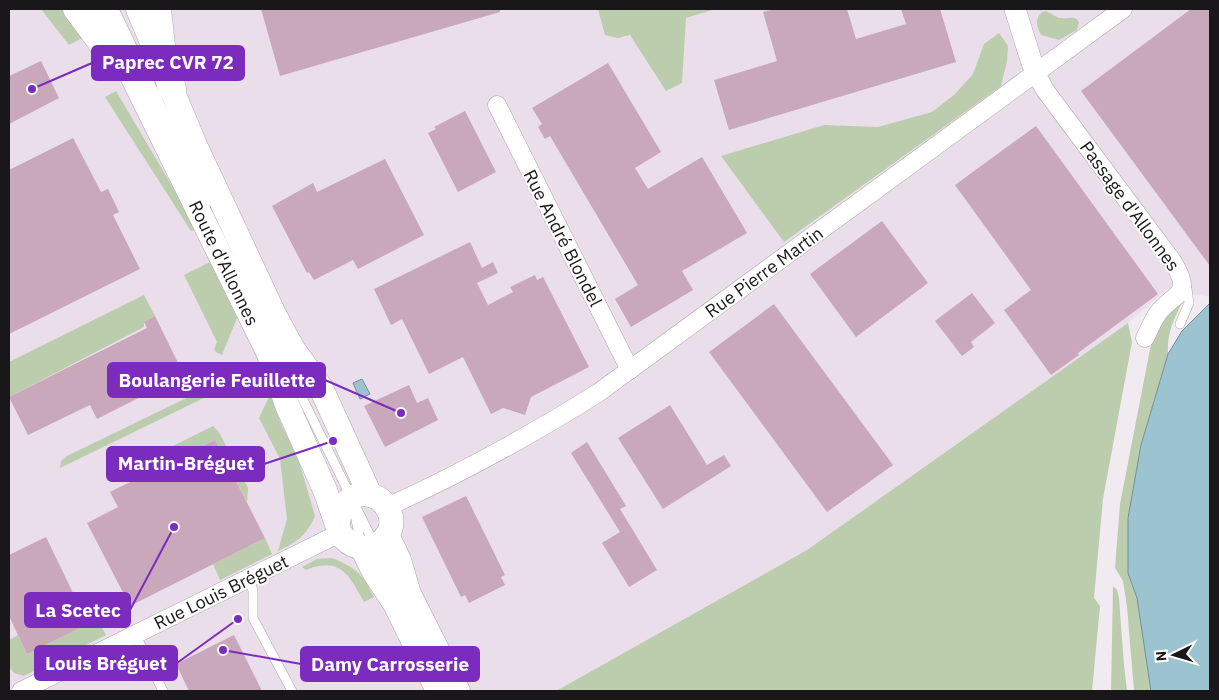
<svg xmlns="http://www.w3.org/2000/svg" width="1219" height="700" font-family="'IBM Plex Sans',sans-serif">
<rect width="100%" height="100%" fill="#f1ebf1"/>
<!-- built -->
<polygon fill="#e9deea" points="9,9 1210,9 1210,297 1167,289 1128,323 807,550 556,691 9,691"/>
<!-- green -->
<g fill="#bccdae">
<polygon points="41,9 65,9 84,37 69,45"/>
<polygon points="598,9 715,9 686,18 682,83 666,91 630,35 618,38 605,35"/>
<path d="M 1046,11 C 1051,13 1056,18 1061,18 C 1069,20 1074,14 1079,22 L 1077,30 L 1059,40 L 1041,35 C 1037,27 1034,19 1042,12 Z"/>
<polygon points="999,33 1008,46 1007,61 1001,86 784,242 721,156 824,125 878,127 932,112 954,95 973,74 984,44"/>
<polygon points="116,91 198,230 191,231 105,97"/>
<polygon points="210,262 237,318 222,355 216,352 214,349 217,342 184,275"/>
<polygon points="144,295 155,316 144,322 144,327 9,397 9,362"/>
<path d="M 1182,303 C 1173,320 1167,334 1168,354 L 1141,445 L 1128,573 L 1137,598 L 1151,691 L 1134,691 L 1127,607 L 1123,581 L 1115,568 L 1120,504 L 1152,339 L 1161,322 Z"/>
<polygon points="1128,323 1132,342 1103,499 1094,598 1100,606 1092,691 556,691 807,550"/>
<polygon points="205,389 208,396 60,468 61,461 67,456"/>
<path d="M 270,395 L 282,426 L 297,454 L 315,516 C 306,536 297,542 278,551 L 287,519 L 280,459 L 259,418 Z"/>
<polygon points="213,426 219,432 248,488 247,502 215,440 165,465 165,457 169,448"/>
<polygon points="265,538 272,554 220,580 213,564"/>
<path d="M 332,558 C 356,568 363,574 374,597 L 364,602 C 349,575 340,556 306,570 L 302,567 L 317,559 Z"/>
<polygon points="1113,586 1117,590 1119,598 1124,665 1127,691 1111,691"/>
<polygon points="98,619 106,635 24,676 14,673 9,667 9,640 18,635 27,654"/>
</g>
<!-- water -->
<g fill="#9bc3d0" stroke="#748f99">
<polygon points="1210,303 1210,691 1151,691 1137,598 1128,573 1128,518 1141,445 1168,354 1182,331"/>
<polygon points="362,379 370,394 360,399 353,383"/>
</g>
<!-- building -->
<g fill="#c9a8bc">
<polygon points="261,9 500,9 500,12 280,76"/>
<polygon points="774,9 847,9 856,39 906,24 901,9 940,9 956,62 729,130 714,80 777,61 763,12"/>
<polygon points="1191,9 1210,9 1210,266 1081,91"/>
<polygon points="41,61 59,98 9,124 9,76"/>
<polygon points="608,63 661,152 635,168 648,189 702,157 747,233 682,271 693,290 631,327 615,299 638,285 550,136 545,139 538,127 542,124 532,108"/>
<polygon points="465,111 496,172 458,192 428,133 436,129 434,127"/>
<polygon points="1036,126 1158,294 1078,353 1079,355 1051,375 1004,310 1031,290 955,185"/>
<polygon points="73,138 101,192 108,189 119,212 113,215 140,269 9,334 9,170"/>
<polygon points="385,159 424,235 358,269 353,260 314,280 309,272 307,273 272,206 313,183 317,192"/>
<polygon points="882,221 928,283 856,337 810,274"/>
<polygon points="470,242 482,268 493,262 498,273 477,283 488,305 513,292 510,287 535,275 537,280 543,277 589,367 531,397 525,415 503,408 491,414 463,357 429,374 402,319 391,325 374,289"/>
<polygon points="972,293 995,323 971,342 974,347 962,356 935,321"/>
<polygon points="774,304 893,465 827,512 709,352"/>
<polygon points="155,316 184,375 97,419 90,405 28,435 9,397 147,328 144,322"/>
<polygon points="409,385 417,403 428,398 438,420 385,447 364,406"/>
<polygon points="670,405 707,465 724,455 731,466 663,509 618,438"/>
<polygon points="215,440 265,538 130,606 87,523 118,507 110,492"/>
<polygon points="587,442 626,506 620,509 657,570 629,587 602,543 620,532 571,453"/>
<polygon points="466,496 505,575 501,577 505,585 469,603 465,595 461,597 422,517"/>
<polygon points="46,537 88,624 27,654 9,616 9,555"/>
<polygon points="234,635 262,691 189,691 176,664"/>
</g>
<g fill="none" stroke-linecap="round" stroke-linejoin="round">
<!-- service casing -->
<g stroke="#aba6ac" stroke-width="10">
<g id="service">
<polyline points="114,9 207,202"/>
<polyline points="1180,324 1189,303 1187,289 1183,286"/>
<polyline points="277,347 394,584"/>
<polyline points="354,510 361,544"/>
<polyline points="247,579 253,590 253,618 292,691"/>
<polyline points="135,634 163,691"/>
</g>
</g>
<!-- minor casing -->
<g stroke="#aba6ac" stroke-width="19">
<g id="minor">
<path d="M 1036,73 L 1045,90 L 1173,262 C 1193,296 1177,290 1158,313 C 1153,320 1149,330 1145,338"/>
<polyline points="497,105 630,370"/>
<path d="M 387,507 C 460,474 531,435 598,393 L 1123,9"/>
<polyline points="21,691 340,533"/>
</g>
</g>
<!-- tertiary casing -->
<g stroke="#aba6ac" stroke-width="22">
<polyline id="tertiary" points="1015,9 1031,60 1036,73"/>
</g>
<!-- secondary casing -->
<g stroke="#aba6ac" stroke-width="25">
<g id="secondary">
<polyline points="75,9 98,40 108,57"/>
<path d="M 99,9 L 268,352 L 287,405 L 325,490 L 340,533 C 362,566 407,536 386,506 C 383,501 377,497 371,495 C 352,491 339,506 338,523"/>
<polyline points="138,9 195,145 275,316 293,349 321,388 370,495"/>
<polyline points="387,535 399,560 409,594 458,691"/>
<polyline points="362,548 374,572 395,604 438,691"/>
</g>
</g>
<!-- primary casing -->
<g stroke="#aba6ac" stroke-width="29">
<polyline id="primary" points="157,9 161,46 172,89"/>
</g>
<!-- service -->
<use href="#service" stroke="#fff" stroke-width="9"/>
<!-- minor -->
<use href="#minor" stroke="#fff" stroke-width="18"/>
<!-- tertiary -->
<use href="#tertiary" stroke="#fff" stroke-width="21"/>
<!-- secondary -->
<use href="#secondary" stroke="#fff" stroke-width="24"/>
<!-- primary -->
<use href="#primary" stroke="#fff" stroke-width="28"/>
</g>
<g text-anchor="middle" dominant-baseline="central" stroke-width="4" stroke-linejoin="round" paint-order="stroke">
<!-- street labels -->
<g font-size="18" fill="#191719" stroke="#fff">
<text transform="translate(1130 206) rotate(54)">Passage d'Allonnes</text>
<text transform="translate(563 238) rotate(63)">Rue André Blondel</text>
<text transform="translate(224 263) rotate(64)">Route d'Allonnes</text>
<text transform="translate(764 272) rotate(-36)">Rue Pierre Martin</text>
<text transform="translate(221 592) rotate(-26)">Rue Louis Bréguet</text>
</g>
</g>
<!-- callouts -->
<path fill="none" stroke="#7b2cbf" stroke-width="2" d="M32 89L92 63M401 413L325 380M333 441L264 464M174 527L130 610M238 619L177 663M223 650L301 664"/>
<g fill="#7b2cbf" stroke="#fff" stroke-width="2">
<circle cx="32" cy="89" r="5"/>
<circle cx="401" cy="413" r="5"/>
<circle cx="333" cy="441" r="5"/>
<circle cx="174" cy="527" r="5"/>
<circle cx="238" cy="619" r="5"/>
<circle cx="223" cy="650" r="5"/>
</g>
<g fill="#7b2cbf" stroke="#7b2cbf" stroke-width="2">
<rect x="92" y="46" width="152" height="34" rx="5"/>
<rect x="108" y="363" width="217" height="34" rx="5"/>
<rect x="107" y="447" width="157" height="34" rx="5"/>
<rect x="25" y="593" width="105" height="34" rx="5"/>
<rect x="35" y="646" width="142" height="34" rx="5"/>
<rect x="301" y="647" width="178" height="34" rx="5"/>
</g>
<g font-size="19" text-anchor="middle" font-weight="bold" fill="#fff">
<text x="168" y="69">Paprec CVR 72</text>
<text x="217" y="387">Boulangerie Feuillette</text>
<text x="186" y="470">Martin-Bréguet</text>
<text x="78" y="617">La Scetec</text>
<text x="106" y="670">Louis Bréguet</text>
<text x="390" y="671">Damy Carrosserie</text>
</g>
<!-- border -->
<rect width="1219" height="700" fill="none" stroke="#191719" stroke-width="20"/>
<!-- north arrow -->
<g transform="translate(1174 655) rotate(265)" stroke="#ffffff" stroke-width="4" paint-order="stroke">
<path d="M0-4L9 19L0 12L-9 19Z" fill="#191719"/>
<text y="-8" font-size="14" font-weight="bold" text-anchor="middle" fill="#191719">N</text>
</g>
</svg>
